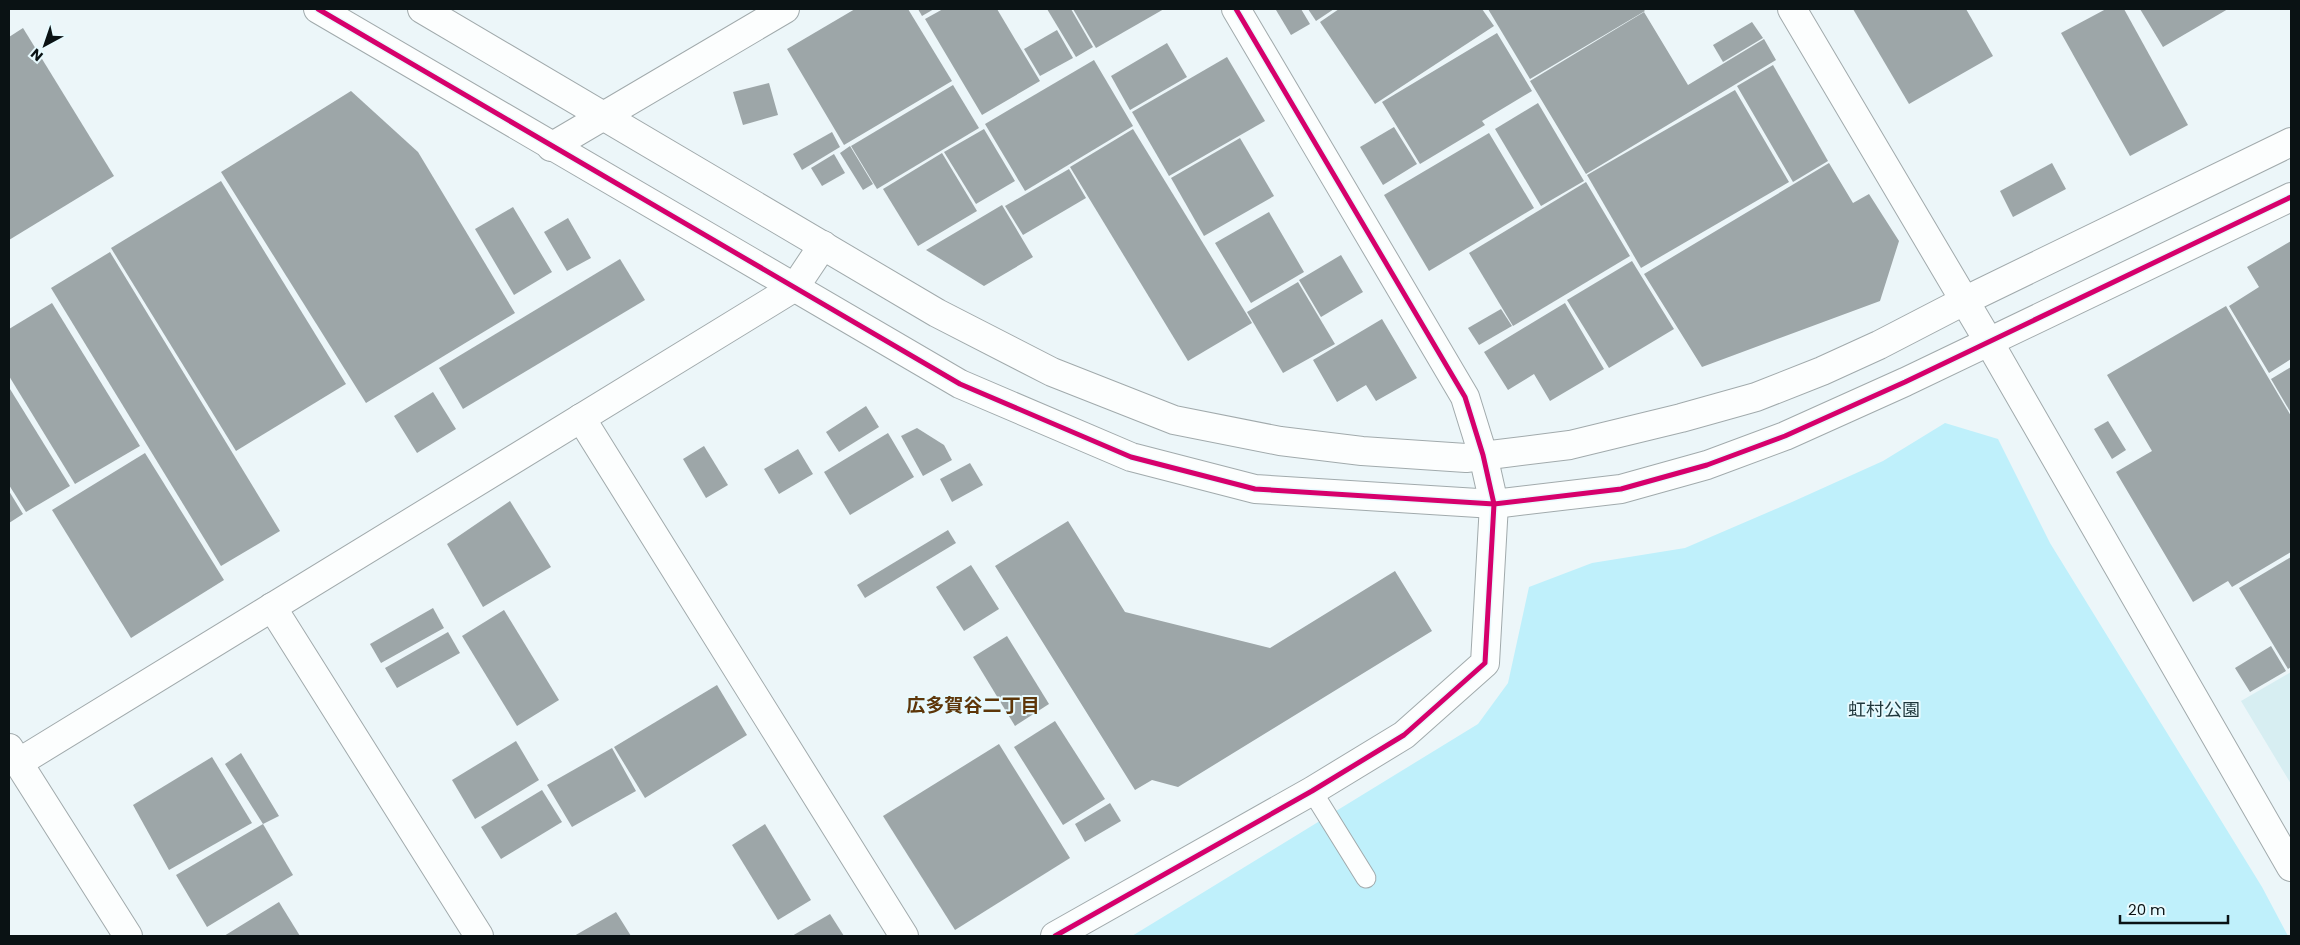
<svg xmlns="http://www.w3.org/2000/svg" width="2300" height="945" font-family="Poppins,'Noto Sans JP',sans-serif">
<rect width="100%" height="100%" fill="#ecf6f9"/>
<!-- built -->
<polygon fill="#d7eef2" points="2291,672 2291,784 2241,701"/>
<!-- green -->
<polygon fill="#bff0fb" points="1945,423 1998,439 2050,543 2262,887 2288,936 1132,936 1478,724 1508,683 1529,587 1592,563 1685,548 1792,502 1883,461"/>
<!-- building -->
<g fill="#9da6a8">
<polygon points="855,9 908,9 952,81 844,145 787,49"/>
<polygon points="918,9 934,9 922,16"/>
<polygon points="943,9 997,9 1040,81 982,115 925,19"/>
<polygon points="1047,9 1071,9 1093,47 1076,57"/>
<polygon points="1073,9 1164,9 1096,48"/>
<polygon points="1279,9 1301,9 1310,24 1291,35 1276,10"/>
<polygon points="1308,9 1334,9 1316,21"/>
<polygon points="1339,9 1482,9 1494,26 1375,104 1320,22"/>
<polygon points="1488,9 1643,9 1645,11 1530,79"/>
<polygon points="1853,9 1966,9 1993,56 1909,104"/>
<polygon points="2106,9 2124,9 2188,125 2130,156 2061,33"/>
<polygon points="2140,9 2228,9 2163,47"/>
<polygon points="1644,12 1688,85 1764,39 1776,60 1586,174 1530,81"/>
<polygon points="1752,22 1763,38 1723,62 1713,45"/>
<polygon points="23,28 114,176 9,240 9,37"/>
<polygon points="1057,30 1073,58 1040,76 1024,49"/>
<polygon points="1497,33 1532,91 1482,121 1485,125 1420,164 1382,102"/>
<polygon points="1167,43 1187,77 1130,110 1111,76"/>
<polygon points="1227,57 1265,121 1169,176 1132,112"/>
<polygon points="1094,60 1133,126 1025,191 985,124"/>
<polygon points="1773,65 1828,161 1793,182 1737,86"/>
<polygon points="769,83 778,115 743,125 733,92"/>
<polygon points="953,85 979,128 877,189 851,146"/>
<polygon points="1735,90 1789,182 1641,268 1587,175"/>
<polygon points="351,91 418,152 515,313 366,403 221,172"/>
<polygon points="1538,103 1584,181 1541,206 1495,129"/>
<polygon points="1394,127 1417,164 1383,185 1360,147"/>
<polygon points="984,129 1015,181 976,204 944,152"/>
<polygon points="1133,129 1252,323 1188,361 1070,167"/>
<polygon points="832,132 840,147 802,170 793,154"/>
<polygon points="1489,133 1534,208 1429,271 1384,195"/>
<polygon points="1240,138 1274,196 1204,236 1171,178"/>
<polygon points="850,146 873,184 863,190 840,153"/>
<polygon points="942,153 977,211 918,246 883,189"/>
<polygon points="834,154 845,173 822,186 811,168"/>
<polygon points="1829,163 1853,203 1869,194 1899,241 1880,301 1702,367 1644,274"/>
<polygon points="2052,163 2066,189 2013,217 2000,191"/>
<polygon points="1069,169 1086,198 1023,235 1005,206"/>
<polygon points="221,181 346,384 236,451 111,248"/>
<polygon points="1586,182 1630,256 1513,326 1469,253"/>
<polygon points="1002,205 1033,257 984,286 926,250"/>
<polygon points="513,207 552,272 514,295 475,229"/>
<polygon points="1269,212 1304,272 1251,303 1215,243"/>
<polygon points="568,218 591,258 567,271 544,232"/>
<polygon points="2291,241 2291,359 2269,373 2229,306 2259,287 2247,267"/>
<polygon points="110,252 280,531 221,566 51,288"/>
<polygon points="1341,255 1363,292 1321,317 1299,280"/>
<polygon points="620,259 645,300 463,409 439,368"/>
<polygon points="1632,261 1674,329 1609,368 1567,300"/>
<polygon points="1298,282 1335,344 1283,373 1247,312"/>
<polygon points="52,303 140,446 75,484 9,376 9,329"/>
<polygon points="1565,303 1604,369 1550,401 1534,374 1508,390 1484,352"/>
<polygon points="2226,306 2291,416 2291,552 2232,587 2228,581 2193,602 2116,472 2152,451 2107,375"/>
<polygon points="1501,309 1512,326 1479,345 1468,328"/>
<polygon points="1382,319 1417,378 1376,401 1366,385 1337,402 1313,360"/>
<polygon points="2291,367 2291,413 2271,379"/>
<polygon points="10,389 70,486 26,512 9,485"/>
<polygon points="433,392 456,429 417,453 394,416"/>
<polygon points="866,406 879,427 839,452 826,432"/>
<polygon points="2108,421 2126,450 2112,459 2094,429"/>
<polygon points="917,428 944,445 952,460 923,476 901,436"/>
<polygon points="888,433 914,477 850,515 824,472"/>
<polygon points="704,446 728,485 706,498 683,459"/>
<polygon points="798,449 813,474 779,494 764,469"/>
<polygon points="145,453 224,580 131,638 52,510"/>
<polygon points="970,463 983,485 952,502 940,479"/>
<polygon points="9,491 23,514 9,523"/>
<polygon points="510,501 551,567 483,607 447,544"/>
<polygon points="1068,521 1125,612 1270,648 1395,571 1432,631 1178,787 1152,780 1135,790 995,566"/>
<polygon points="948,530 956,543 865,598 857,585"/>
<polygon points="2291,557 2291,667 2288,669 2239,588"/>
<polygon points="971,565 999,609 964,631 936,587"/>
<polygon points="433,608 444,628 381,663 370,644"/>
<polygon points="504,610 559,700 517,726 462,636"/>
<polygon points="448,632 460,653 397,688 385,668"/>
<polygon points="1007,636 1049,704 1015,726 973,657"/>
<polygon points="2271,646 2286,671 2250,692 2235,668"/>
<polygon points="717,685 747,735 645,798 614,747"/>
<polygon points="1055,721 1105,799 1063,825 1014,747"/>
<polygon points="516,741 539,780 475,819 452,780"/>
<polygon points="999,744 1070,858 955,930 883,816"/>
<polygon points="612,748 636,791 572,827 547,785"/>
<polygon points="241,753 279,816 263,824 225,764"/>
<polygon points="212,757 252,823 169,870 133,805"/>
<polygon points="542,790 562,822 501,859 481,827"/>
<polygon points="1110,803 1121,821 1085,842 1075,824"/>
<polygon points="263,824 293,875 207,927 176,875"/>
<polygon points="765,824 811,900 778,920 732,845"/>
<polygon points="279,902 300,936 224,936"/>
<polygon points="616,912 631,936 574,936"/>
<polygon points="830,914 844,936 792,936"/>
</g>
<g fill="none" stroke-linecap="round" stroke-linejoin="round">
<!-- service casing -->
<g stroke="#a1aaac" stroke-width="21">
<polyline id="service" points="1312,791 1366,878"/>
</g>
<!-- minor casing -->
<g stroke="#a1aaac" stroke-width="30">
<g id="minor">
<polyline points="581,418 904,936"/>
<polyline points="272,607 479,936"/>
<polyline points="1055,936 1312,791 1404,735 1485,663 1494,504"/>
</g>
</g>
<!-- tertiary casing -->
<g stroke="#a1aaac" stroke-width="30">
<g id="tertiary">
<polyline points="318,9 960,384 1131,457 1255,489 1494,504 1621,489 1707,465 1785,436 1905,382 2291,197"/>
<polyline points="422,9 937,313 1052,372 1174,420 1280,441 1362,451 1466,458 1570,445 1681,418 1756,397 1822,371 1879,345 1964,301 2291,142"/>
<polyline points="1236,9 1465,397 1483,455 1494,504"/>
<polyline points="1792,9 1989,342 2291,867"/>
<polyline points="551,147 785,9"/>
<polyline points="9,748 128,936"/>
<polyline points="18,763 795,287 823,245"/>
</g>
</g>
<!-- service -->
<use href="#service" stroke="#fcfefe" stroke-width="19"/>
<!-- minor -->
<use href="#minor" stroke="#fcfefe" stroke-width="28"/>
<!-- tertiary -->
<use href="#tertiary" stroke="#fcfefe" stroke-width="28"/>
<!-- cycleway casing -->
<g stroke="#e7fafe" stroke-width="8">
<g id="cycleway">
<polyline points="318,9 960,384 1131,457 1255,489 1494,504 1621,489 1707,465 1785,436 1905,382 2291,197"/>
<polyline points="1055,936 1312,791 1404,735 1485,663 1494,504 1483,455 1465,397 1236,9"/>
</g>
</g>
<!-- cycleway -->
<use href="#cycleway" stroke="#d6006c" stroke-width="5"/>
</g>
<g text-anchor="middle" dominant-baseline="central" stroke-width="4" stroke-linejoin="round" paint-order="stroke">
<!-- park labels -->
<g font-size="18" fill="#1e363b" stroke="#e7fafe">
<text x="1884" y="709">虹村公園</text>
</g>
<!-- neighbourhood labels -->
<g font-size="19" font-weight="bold" fill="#5e3609" stroke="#e7fafe">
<text x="973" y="705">広多賀谷二丁目</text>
</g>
</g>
<!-- border -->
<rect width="2300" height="945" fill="none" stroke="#0a1214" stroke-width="20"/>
<!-- north arrow -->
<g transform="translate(45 45) rotate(220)" stroke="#e7fafe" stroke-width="4" paint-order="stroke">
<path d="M0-4L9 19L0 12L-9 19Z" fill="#0a1214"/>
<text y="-8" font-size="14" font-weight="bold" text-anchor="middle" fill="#0a1214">N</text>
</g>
<!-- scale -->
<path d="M2120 915v8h108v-8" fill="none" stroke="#0a1214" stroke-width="2.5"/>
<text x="2128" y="915" font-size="15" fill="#0a1214" stroke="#e7fafe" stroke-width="4" paint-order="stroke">20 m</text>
</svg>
